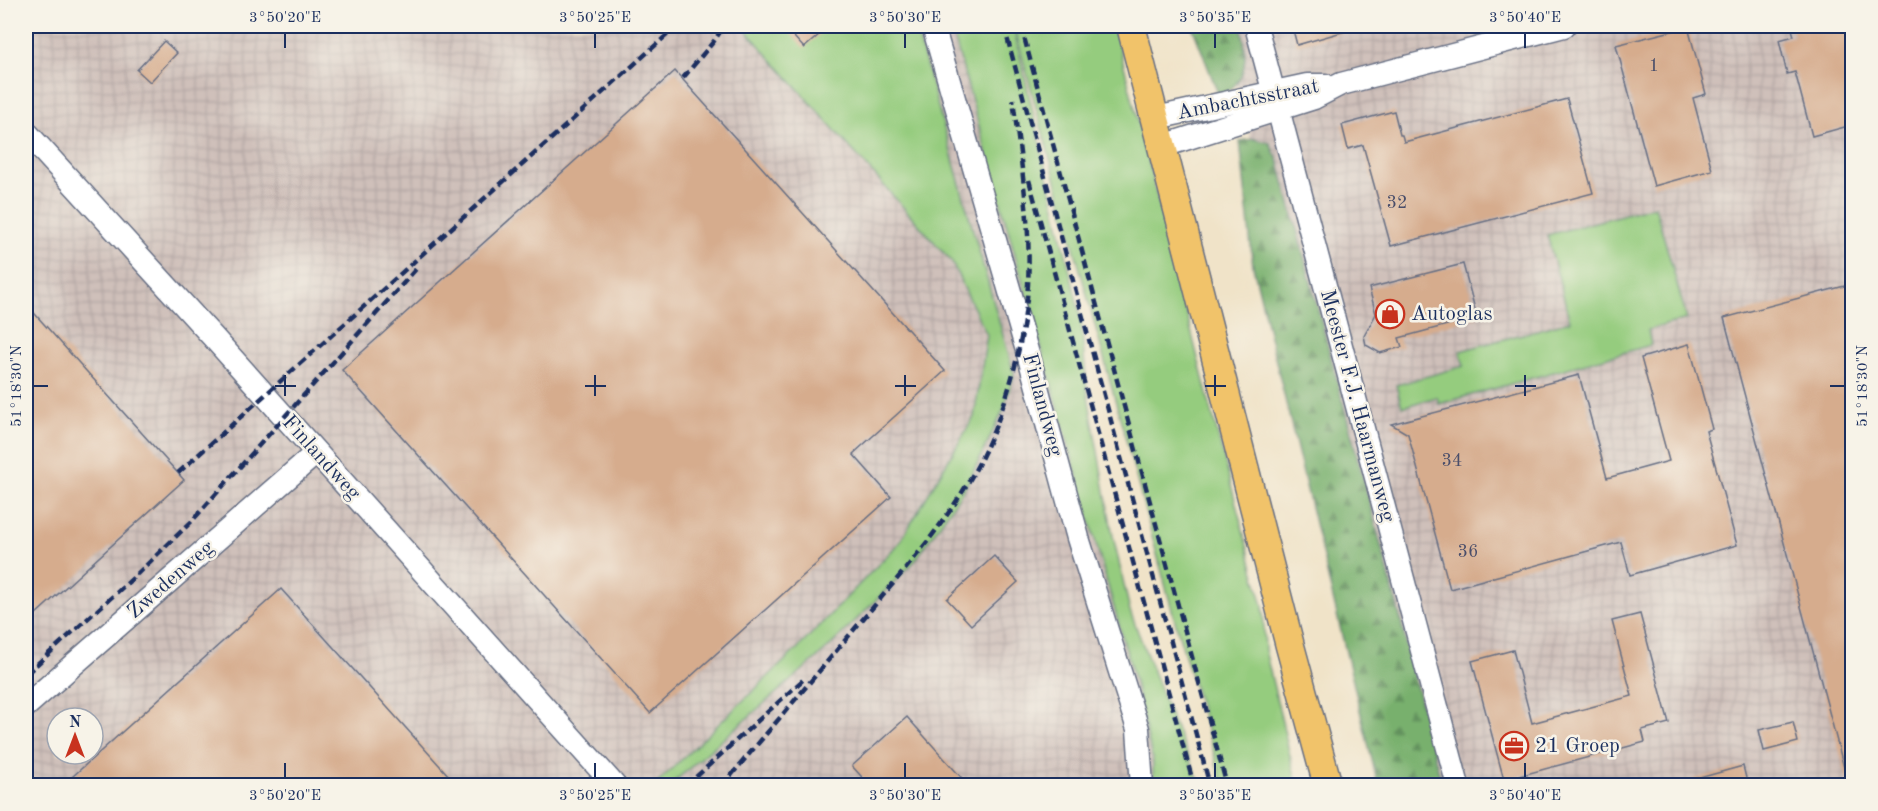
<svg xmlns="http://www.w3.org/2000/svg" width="1878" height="811" font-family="'Old Standard TT',serif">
<defs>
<pattern id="industrial-grid" width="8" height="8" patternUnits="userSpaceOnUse" patternTransform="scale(1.5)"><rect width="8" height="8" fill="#cfc0ba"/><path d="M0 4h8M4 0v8" fill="none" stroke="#b1a5a2"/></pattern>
<pattern id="forest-firs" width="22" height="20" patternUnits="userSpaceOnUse" patternTransform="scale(1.5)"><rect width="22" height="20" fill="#78b06d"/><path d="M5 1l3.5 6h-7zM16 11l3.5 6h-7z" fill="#62905d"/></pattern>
</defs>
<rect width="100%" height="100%" fill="#f7f3e8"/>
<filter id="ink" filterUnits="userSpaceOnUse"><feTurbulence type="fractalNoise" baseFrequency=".0167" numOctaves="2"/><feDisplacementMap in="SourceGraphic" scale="12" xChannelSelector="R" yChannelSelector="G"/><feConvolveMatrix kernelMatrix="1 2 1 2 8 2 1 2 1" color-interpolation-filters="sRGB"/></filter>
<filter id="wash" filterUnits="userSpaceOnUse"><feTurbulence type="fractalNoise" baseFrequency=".008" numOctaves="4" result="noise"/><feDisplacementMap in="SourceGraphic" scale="24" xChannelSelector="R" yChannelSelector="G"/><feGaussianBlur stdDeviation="1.35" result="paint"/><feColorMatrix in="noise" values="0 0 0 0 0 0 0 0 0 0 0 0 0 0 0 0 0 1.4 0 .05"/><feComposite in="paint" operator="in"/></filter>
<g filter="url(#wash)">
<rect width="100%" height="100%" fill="#f0e3c8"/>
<!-- industrial -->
<g fill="url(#industrial-grid)" fill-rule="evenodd">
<path d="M 26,26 L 983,26 L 1160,785 L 26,785 ZM 57,718 L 93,718 L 93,754 L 57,754 Z"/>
<polygon points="1221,26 1852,26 1852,785 1419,785"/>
</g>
<!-- green -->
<g fill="#95cc7e" stroke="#587e6e" stroke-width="1.5">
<polygon points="742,26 915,26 1014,374 1003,411 965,488 915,561 827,649 670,785 654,786 798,648 900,542 974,417 987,335 951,261"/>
<polygon points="951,26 1013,26 1081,319 1087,390 1113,536 1130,611 1168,710 1201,785 1153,785 1153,761 1135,682"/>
<polygon points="1014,26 1114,26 1207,394 1263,606 1265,650 1297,785 1222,785 1213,750 1178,632"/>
<polygon points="1655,206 1687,319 1648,330 1651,345 1439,404 1437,397 1402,407 1396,385 1464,366 1460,351 1570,321 1547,235"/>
</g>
<!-- forest -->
<g fill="url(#forest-firs)" stroke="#4a7066" stroke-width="1.5">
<path d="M 1192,26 L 1241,26 C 1248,54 1249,83 1219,96 Z"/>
<polygon points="1254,139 1270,143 1279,163 1400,617 1410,662 1442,785 1378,785 1253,266 1240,141"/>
</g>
<g id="blocks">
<!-- building -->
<g fill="#d6ac8d">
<polygon points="784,26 829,26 804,48"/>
<polygon points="1292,26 1349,26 1349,30 1297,45"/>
<polygon points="1791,26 1852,26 1852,125 1812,136 1795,72 1787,74 1779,40 1794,36"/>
<polygon points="1688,27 1706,94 1693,98 1712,170 1654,186 1616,45"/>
<polygon points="164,41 177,53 150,82 137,70"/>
<polygon points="675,71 945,371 853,454 891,497 650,713 342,370"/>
<polygon points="1567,99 1593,193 1391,246 1363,145 1348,149 1342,125 1394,111 1400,135 1402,135 1404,142"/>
<polygon points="1463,264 1477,317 1399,338 1402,347 1380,353 1366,345 1364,336 1376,314 1369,288"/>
<polygon points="1852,284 1852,778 1847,779 1724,318"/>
<polygon points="26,304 184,480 26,623"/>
<polygon points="1689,344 1712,429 1706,431 1737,545 1630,575 1621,542 1450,589 1408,434 1391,424 1579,375 1607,478 1669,461 1641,358"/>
<polygon points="994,556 1018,582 971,625 947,599"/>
<polygon points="281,589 458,786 62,786"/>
<polygon points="1640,614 1669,723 1642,730 1645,742 1504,780 1472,661 1513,650 1532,723 1632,696 1612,621"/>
<polygon points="907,717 969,786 870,786 852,766"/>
<polygon points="1793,722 1798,742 1764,751 1759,730"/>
<polygon points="1743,766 1748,786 1693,786 1692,780"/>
</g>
</g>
</g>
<g filter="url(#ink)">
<use href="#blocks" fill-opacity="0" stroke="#666e83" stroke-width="1.5"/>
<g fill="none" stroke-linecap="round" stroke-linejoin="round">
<!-- minor casing -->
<g stroke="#666e83" stroke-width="25">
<g id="minor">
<polyline points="933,26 1030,361 1078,538 1138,729 1142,786"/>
<polyline points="1256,26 1458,786"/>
<polyline points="1156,118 1307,85 1325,85"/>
<polyline points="26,132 213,337 615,786"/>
<polyline points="1163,146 1314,98 1341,84 1564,26"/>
<polyline points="26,706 316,453"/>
</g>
</g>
<!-- major casing -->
<g stroke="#666e83" stroke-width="31">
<polyline id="major" points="1131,26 1290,646 1328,786"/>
</g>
<!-- minor -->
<use href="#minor" stroke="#fff" stroke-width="22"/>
<!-- major -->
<use href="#major" stroke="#f1c36a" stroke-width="28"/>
<!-- rail -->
<g stroke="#1b2f5e" stroke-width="4.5" stroke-dasharray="9 4.5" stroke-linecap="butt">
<polyline points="1004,26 1210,786"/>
<polyline points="1021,26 1227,786"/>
<polyline points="683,78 714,41 724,26"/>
<polyline points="1029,180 1194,786"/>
<polyline points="178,473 677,26"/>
<polyline points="26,674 133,578 191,522 416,269"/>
<polyline points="686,786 805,678"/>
<path d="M 722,786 C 767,733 812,680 857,626 C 895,581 935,537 966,486 C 1000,430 1020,363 1027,298 C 1033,231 1021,165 1013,99"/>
</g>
</g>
</g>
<!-- ticks -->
<path fill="none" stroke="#1b2f5e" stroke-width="2" d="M 285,33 L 285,48M 595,33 L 595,48M 905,33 L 905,48M 1215,33 L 1215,48M 1525,33 L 1525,48M 285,375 L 285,396M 595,375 L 595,396M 905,375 L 905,396M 1215,375 L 1215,396M 1525,375 L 1525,396M 33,386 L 48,386M 275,386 L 296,386M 585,386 L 606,386M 895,386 L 916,386M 1205,386 L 1226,386M 1515,386 L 1536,386M 1830,386 L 1845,386M 285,763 L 285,778M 595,763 L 595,778M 905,763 L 905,778M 1215,763 L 1215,778M 1525,763 L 1525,778"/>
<!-- icons -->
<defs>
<g id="shop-ring" transform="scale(1.5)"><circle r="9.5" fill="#f7f3e8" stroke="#c8321e" stroke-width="1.5"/><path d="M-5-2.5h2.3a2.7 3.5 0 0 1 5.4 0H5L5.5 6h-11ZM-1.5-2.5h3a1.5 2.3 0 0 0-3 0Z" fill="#c8321e"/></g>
<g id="office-ring" transform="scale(1.5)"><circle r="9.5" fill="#f7f3e8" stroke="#c8321e" stroke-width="1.5"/><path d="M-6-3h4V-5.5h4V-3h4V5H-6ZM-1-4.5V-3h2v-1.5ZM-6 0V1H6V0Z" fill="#c8321e"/></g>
</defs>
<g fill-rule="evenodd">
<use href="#shop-ring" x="1390" y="314"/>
<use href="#office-ring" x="1514" y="746"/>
</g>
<g text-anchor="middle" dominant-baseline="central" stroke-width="5" stroke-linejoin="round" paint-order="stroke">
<!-- number labels -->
<g font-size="18" fill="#4a4e6a">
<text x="1654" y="66">1</text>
<text x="1397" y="203">32</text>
<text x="1452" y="461">34</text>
<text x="1468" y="552">36</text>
</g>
<!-- street labels -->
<g font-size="21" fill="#1b2f5e" stroke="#f7f3e8">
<text transform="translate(1248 100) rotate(-11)">Ambachtsstraat</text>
<text transform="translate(1042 405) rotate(75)">Finlandweg</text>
<text transform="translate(1357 406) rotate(75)">Meester F.J. Haarmanweg</text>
<text transform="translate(321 458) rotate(48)">Finlandweg</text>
<text transform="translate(171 580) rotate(-41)">Zwedenweg</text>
</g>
<!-- poi labels -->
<g font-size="21" fill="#1b2f5e" stroke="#f7f3e8" text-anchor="start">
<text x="1411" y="314">Autoglas</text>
<text x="1535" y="746">21 Groep</text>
</g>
</g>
<!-- margin -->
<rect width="1878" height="811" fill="none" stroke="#f7f3e8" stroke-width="66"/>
<!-- north arrow -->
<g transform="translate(75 736)"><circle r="28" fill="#f7f3e8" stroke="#9fa5b1" stroke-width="1.5"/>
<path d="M0-4.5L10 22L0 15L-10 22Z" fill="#c8321e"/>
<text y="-9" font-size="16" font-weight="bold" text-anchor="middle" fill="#1b2f5e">N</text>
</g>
<rect x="33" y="33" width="1812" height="745" fill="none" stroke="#1b2f5e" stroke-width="2"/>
<g font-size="15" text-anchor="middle" fill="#1b2f5e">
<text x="285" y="22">3°50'20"E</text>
<text x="595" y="22">3°50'25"E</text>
<text x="905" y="22">3°50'30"E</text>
<text x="1215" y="22">3°50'35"E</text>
<text x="1525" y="22">3°50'40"E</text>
<text transform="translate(16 386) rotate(-90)" y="5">51°18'30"N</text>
<text transform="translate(1862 386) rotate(-90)" y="5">51°18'30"N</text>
<text x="285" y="800">3°50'20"E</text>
<text x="595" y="800">3°50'25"E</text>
<text x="905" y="800">3°50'30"E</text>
<text x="1215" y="800">3°50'35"E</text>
<text x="1525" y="800">3°50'40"E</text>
</g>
</svg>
